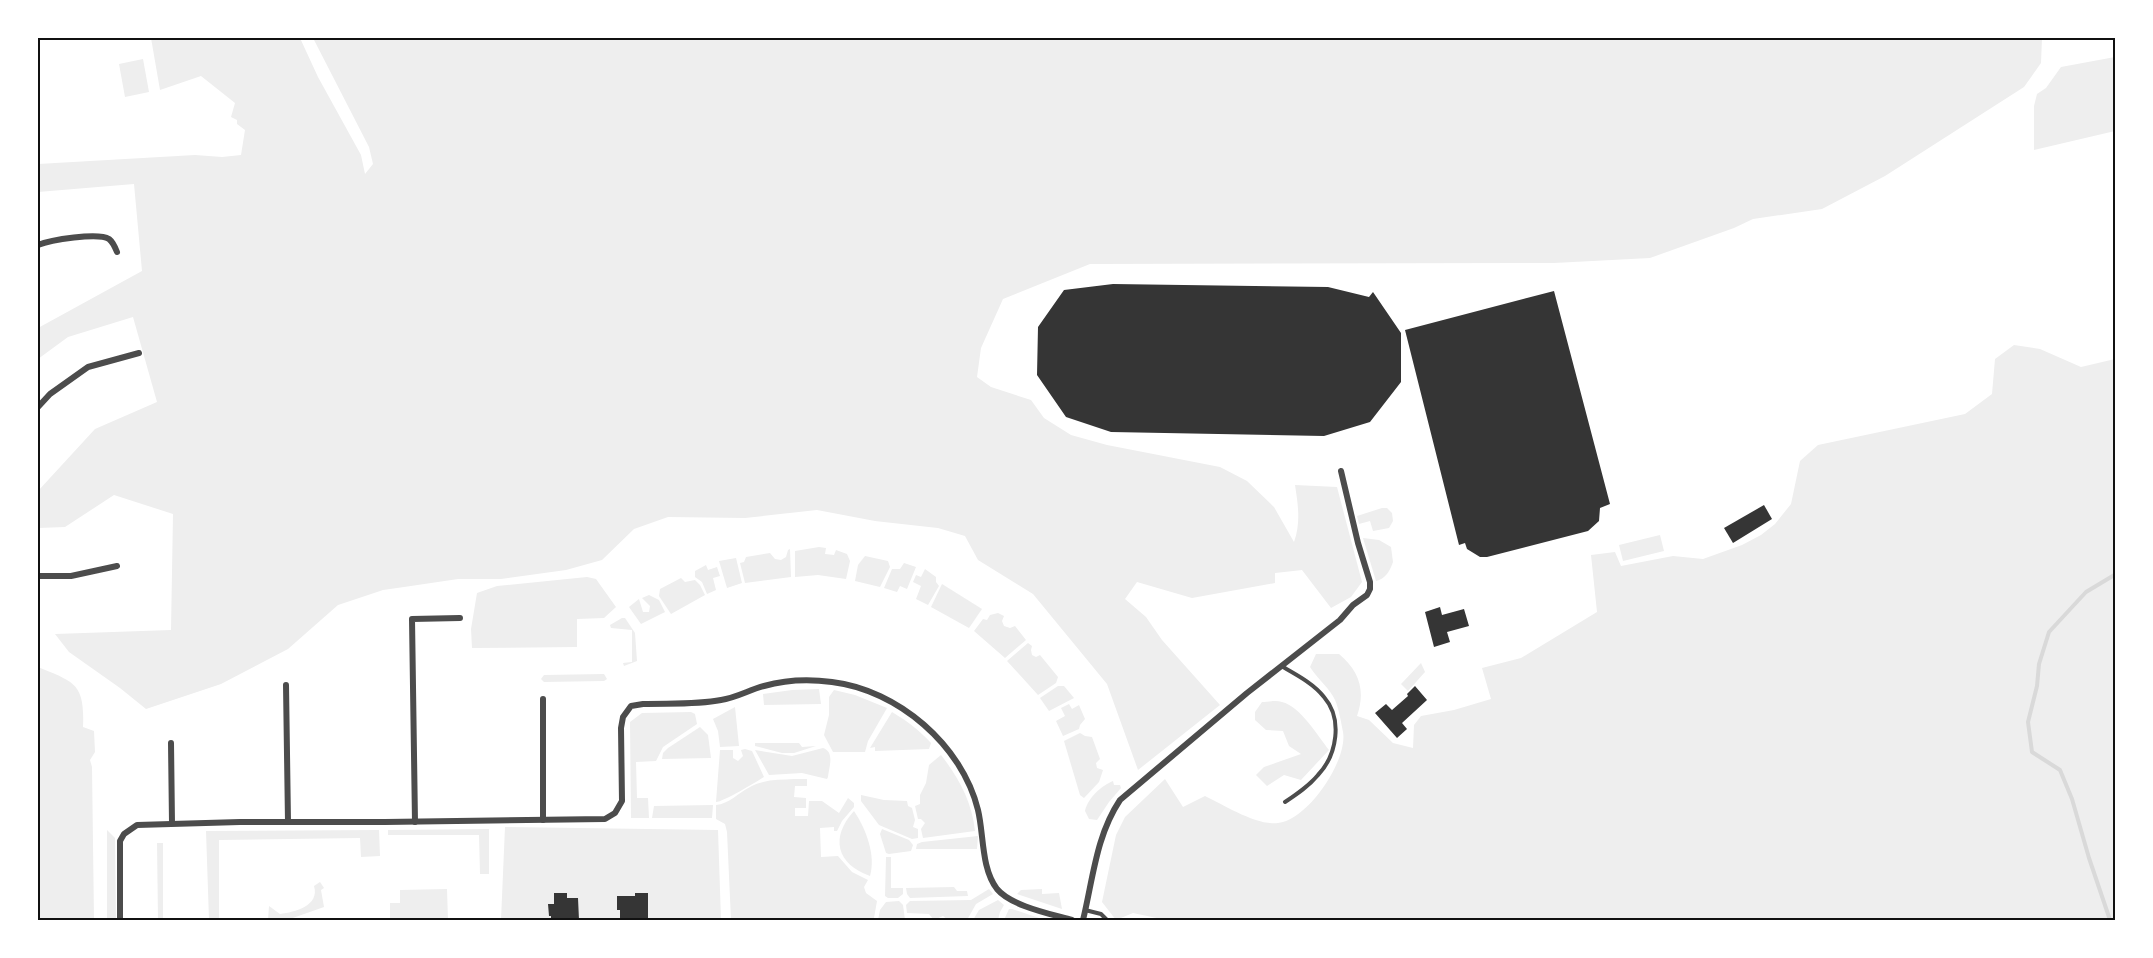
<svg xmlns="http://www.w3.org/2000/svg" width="2153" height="958" font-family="'DM Sans',sans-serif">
<rect width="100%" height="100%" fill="#fff"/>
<!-- green -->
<g fill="#eee">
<path d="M 151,38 L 300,38 L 318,77 L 361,155 L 365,174 L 373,164 L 369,147 L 313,38 L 2042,38 L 2041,63 L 2024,87 L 1885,176 L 1822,209 L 1753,219 L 1734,228 L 1650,258 L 1554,263 L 1090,264 L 1003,299 L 981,348 L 977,377 L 991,387 L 1031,400 L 1044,418 L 1071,435 L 1107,445 L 1220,467 L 1247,481 L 1274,507 L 1294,542 C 1301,522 1298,505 1295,485 L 1337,487 L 1362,582 L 1351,597 L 1331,608 L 1302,570 L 1275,573 L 1275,583 L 1192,598 L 1137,582 L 1125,599 L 1146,617 L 1162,640 L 1220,705 L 1138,770 L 1107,684 L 1033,594 L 978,560 L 965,536 L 938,528 L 875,521 L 817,510 L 745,518 L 668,517 L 634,529 L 602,560 L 566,570 L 501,579 L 458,579 L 404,587 L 383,590 L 338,605 L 288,649 L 221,684 L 146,709 L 120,688 L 69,652 L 55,634 L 171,630 L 173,514 L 114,495 L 65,527 L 38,528 L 38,491 L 95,429 L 157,402 L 133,317 L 68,337 L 38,359 L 38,328 L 142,271 L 134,184 L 38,192 L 38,164 L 195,155 L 222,157 L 241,155 L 245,130 L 237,124 L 237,120 L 231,117 L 235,103 L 201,76 L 160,90 Z"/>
<polygon points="2115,57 2115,131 2034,150 2034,106 2037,94 2046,88 2061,67"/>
<polygon points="143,59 149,92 125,97 119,64"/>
<path d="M 2014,345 L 2040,349 L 2081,367 L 2115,359 L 2115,920 L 1166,920 L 1133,913 L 1116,920 L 1102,902 L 1116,835 L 1125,817 L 1165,779 L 1183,807 L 1205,796 C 1224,805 1257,826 1278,823 C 1308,820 1348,760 1343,732 C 1341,722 1339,709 1335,700 C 1331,690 1317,678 1310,667 L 1316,654 L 1339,654 C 1359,671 1366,690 1357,716 L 1369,720 L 1393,743 L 1413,748 L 1414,725 L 1421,716 L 1454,710 L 1491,699 L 1482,668 L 1521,658 L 1597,612 L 1591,555 L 1615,552 L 1621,566 L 1673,556 L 1703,559 L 1742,545 L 1761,535 L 1775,524 L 1791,504 L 1800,461 L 1818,445 L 1965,414 L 1992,394 L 1995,359 Z"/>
<polygon points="1382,508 1387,508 1392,513 1393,521 1389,528 1373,531 1370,521 1359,524 1357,516"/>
<polygon points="1660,535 1664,551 1623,561 1619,545"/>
<path d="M 1363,538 L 1379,540 L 1391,547 L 1393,562 C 1390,571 1385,579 1376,581 Z"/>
<polygon points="819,547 826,548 825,554 834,555 836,550 847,554 850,561 846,579 818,575 795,577 795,551"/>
<polygon points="790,549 791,577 745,583 740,563 744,562 746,557 770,553 775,559 781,560 786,557 788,550"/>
<polygon points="865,556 888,561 890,567 880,587 855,581 858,565"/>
<polygon points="736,558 742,583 727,588 719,561"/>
<polygon points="904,563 916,567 907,589 900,586 897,592 884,588 892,569 900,569"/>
<polygon points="706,565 708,570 717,567 720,576 713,578 716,590 707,594 702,582 695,577 695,571"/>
<polygon points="925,569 936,577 936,582 939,586 928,605 916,599 921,586 913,582 916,575 921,577"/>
<polygon points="587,577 596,579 616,607 604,618 577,619 577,647 472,648 471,629 477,593 497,586"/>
<polygon points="681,578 685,582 695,580 700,585 705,595 671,614 659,596 660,589"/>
<polygon points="942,584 982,609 969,628 931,607"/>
<polygon points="649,595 659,600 665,612 641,624 629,607 639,599 643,612 649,612 650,606 642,598"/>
<polygon points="998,613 1004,616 1002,621 1004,626 1010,628 1015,626 1026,640 1005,658 974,631 983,619 987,620 990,615"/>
<polygon points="622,618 625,618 635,633 637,661 624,666 623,663 632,662 632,630 611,628 610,625"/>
<polygon points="1028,643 1032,646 1031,650 1032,655 1036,657 1040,655 1058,677 1056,683 1038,695 1007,661"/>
<polygon points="1421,663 1425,672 1408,691 1401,684"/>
<path d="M 38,667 C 74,682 85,683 83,727 L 94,731 L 95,752 L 90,760 L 92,767 L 94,920 L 38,920 Z"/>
<polygon points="604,674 607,679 604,681 544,682 541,679 544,675"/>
<polygon points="1058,686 1064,686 1074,698 1049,711 1040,698"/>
<polygon points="819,689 821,704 764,705 763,694 792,690"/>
<polygon points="834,690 855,695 887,708 868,741 865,752 833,752 824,735 829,715 829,697"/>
<path d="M 1262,702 C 1268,702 1276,700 1282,702 C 1300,706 1318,736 1329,750 L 1301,780 L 1284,775 L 1267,786 L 1256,775 L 1264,767 L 1301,754 L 1289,746 L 1283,731 L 1266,730 L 1255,720 L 1255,712 Z"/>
<polygon points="1069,704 1072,709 1079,705 1085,719 1080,725 1079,729 1063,736 1056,721 1065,716 1061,708"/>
<polygon points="735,707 739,746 720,747 718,731 713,719"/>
<polygon points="691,712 695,714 697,724 663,747 656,761 636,762 637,798 648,798 649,818 631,818 630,722 642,713"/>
<path d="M 892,712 C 907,721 919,730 931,743 L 929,749 L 875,751 L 875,747 L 870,748 Z"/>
<polygon points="700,727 708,735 711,758 662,759 663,753 668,748"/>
<polygon points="1080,733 1085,736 1092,737 1100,759 1096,763 1097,768 1103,770 1099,782 1084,798 1080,795 1064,741"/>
<polygon points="755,743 799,743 802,747 816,746 794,753 782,753 755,746"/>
<path d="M 823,748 C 835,752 829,767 828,777 L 827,779 L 802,773 L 769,775 L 755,750 L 792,756 Z"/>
<path d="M 745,749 L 752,751 L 764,777 C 756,782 723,802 716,802 L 720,750 L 733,750 L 733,758 L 738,761 L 743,756 L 741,750 Z"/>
<path d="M 941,755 C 959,778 972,802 975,831 L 923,838 L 921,829 L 925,823 L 921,819 L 918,819 L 915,806 L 920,804 L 920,795 L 926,783 L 929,765 Z"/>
<path d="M 794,779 L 807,779 L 807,786 L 795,786 L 794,797 L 806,798 L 806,808 L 795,808 L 795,816 L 808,816 L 809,801 L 822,801 L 839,813 L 848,798 L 854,803 L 854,807 L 842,821 L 837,831 L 834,831 L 834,827 L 820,828 L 821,857 L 838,856 L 852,872 L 868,880 L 864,887 L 866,893 L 877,901 L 874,918 L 731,920 L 727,832 L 725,824 L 716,819 L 716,805 C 729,804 738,793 750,787 C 764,779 779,780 794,779 Z"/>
<path d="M 1113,781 L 1114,785 L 1120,785 L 1121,788 L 1109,802 L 1097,820 L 1089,819 L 1085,811 C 1088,798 1101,786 1113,781 Z"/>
<polygon points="861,795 884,800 907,801 908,806 912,808 915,820 913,827 918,829 918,838 912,839 879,825 861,801"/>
<polygon points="713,805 712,818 652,818 654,806"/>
<path d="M 854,811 C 866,829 876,855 870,876 C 836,864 830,837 854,811 Z"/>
<polygon points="505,827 718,830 721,920 501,920"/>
<polygon points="489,829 489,874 480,874 479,835 388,835 388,830"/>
<polygon points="882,829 909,840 913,845 911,851 889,854 886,853 880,834"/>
<polygon points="107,830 115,838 116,920 107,920"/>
<polygon points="379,830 380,856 361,857 360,838 219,840 219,920 209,920 206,831"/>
<polygon points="978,836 977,849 916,849 917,844 922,842"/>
<polygon points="157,843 163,843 163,920 158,920"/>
<polygon points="886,857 891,857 891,888 903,888 903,894 898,898 888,898 885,896"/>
<path d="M 320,882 L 324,888 L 321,890 L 324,907 L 287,920 L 268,920 L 269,906 L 280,914 C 295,912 320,906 314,886 Z"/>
<polygon points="954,887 957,891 967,891 968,896 910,898 907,894 906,888"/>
<polygon points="447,889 448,920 390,920 390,903 400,903 400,890"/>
<polygon points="989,889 993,894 976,904 967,920 948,920 943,916 934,920 929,914 907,913 906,905 910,901 971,900"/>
<polygon points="1042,889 1042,894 1059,893 1062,909 1017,894 1021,890"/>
<polygon points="998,900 1004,905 1000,912 998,920 973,920 979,910"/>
<polygon points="899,901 903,905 905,920 878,920 880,910 886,902"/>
<polygon points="1009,909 1012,909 1045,920 1004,920"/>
</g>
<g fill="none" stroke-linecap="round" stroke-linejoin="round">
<!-- stream -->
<polyline stroke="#d9d9d9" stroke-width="4" points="2110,920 2089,858 2072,799 2060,770 2032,752 2028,722 2037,686 2039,664 2049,632 2086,592 2116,574"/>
</g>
<!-- building -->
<g fill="#353535">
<polygon points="1113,284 1328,287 1369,297 1373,292 1401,333 1401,382 1370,422 1324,436 1111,432 1066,417 1037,375 1038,327 1064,290"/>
<polygon points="1554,291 1610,504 1600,508 1599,521 1588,531 1487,557 1480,557 1467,549 1465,543 1459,545 1405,330"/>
<polygon points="1764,505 1772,519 1733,543 1724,528"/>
<polygon points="1440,607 1442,615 1464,609 1469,626 1447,632 1450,642 1434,647 1425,612"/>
<polygon points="1415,686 1427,700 1402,723 1407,729 1397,738 1375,713 1386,704 1392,710 1408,696 1407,694"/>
<polygon points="554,893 567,893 567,898 578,898 579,920 551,920 551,916 549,916 548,904 554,904"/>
<polygon points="635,893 648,893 648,920 620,920 620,910 617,910 617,896 635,896"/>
</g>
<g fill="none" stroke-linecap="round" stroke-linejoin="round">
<!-- service -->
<g stroke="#4c4c4c" stroke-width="4">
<path d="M 1283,667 C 1297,675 1314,684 1324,697 C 1343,719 1337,755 1318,775 C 1309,786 1297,794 1285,802"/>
<polyline points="1085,910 1101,914 1107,920"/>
</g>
<!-- minor -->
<g stroke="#4c4c4c" stroke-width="6">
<path d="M 38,245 C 50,240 98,232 109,239 C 113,242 115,247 117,252"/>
<polyline points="38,407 50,394 88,367 139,353"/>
<polyline points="38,576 71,576 117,566"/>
<polyline points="286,685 288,822"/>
<polyline points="171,743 172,823"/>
<polyline points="543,820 543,699"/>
<polyline points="415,822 412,619 460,618"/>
<path d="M 120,920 L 120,841 L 124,834 L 137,825 L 240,822 L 385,822 L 605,819 L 615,813 L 622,801 L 621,728 L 623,717 L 631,706 L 643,704 C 669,703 696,705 721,700 C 736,698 749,690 764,686 C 785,680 810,679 832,682 C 898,690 962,745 978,810 C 984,835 981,868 997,889 C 1011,906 1051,914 1072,920"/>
<path d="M 1083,920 C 1093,879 1096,836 1120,800 L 1247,693 L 1340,620 L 1353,605 L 1367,595 L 1370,589 L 1370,582 L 1358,543 L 1341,471"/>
</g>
</g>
<!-- border -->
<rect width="2153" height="958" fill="none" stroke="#ffffff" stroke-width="78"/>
<rect x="39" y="39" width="2075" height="880" fill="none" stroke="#111" stroke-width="2"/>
</svg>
